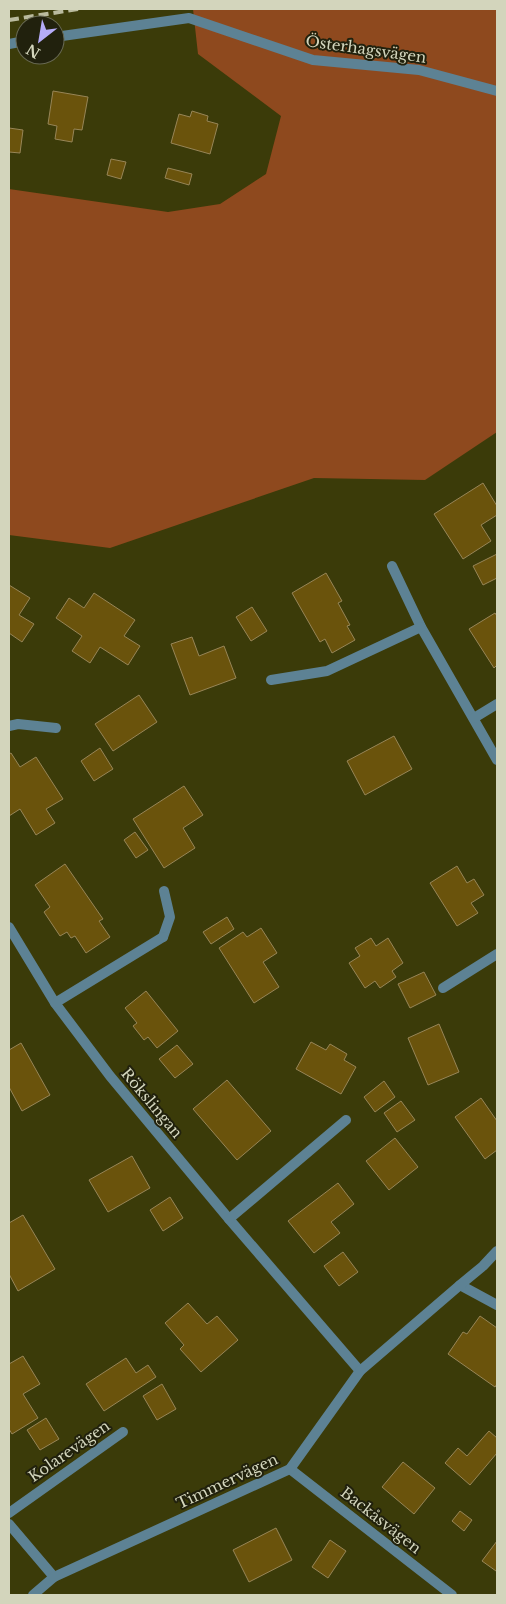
<svg xmlns="http://www.w3.org/2000/svg" width="506" height="1604" font-family="'Libre Baskerville',serif">
<rect width="100%" height="100%" fill="#3b3b09"/>
<!-- green -->
<polygon fill="#8e491e" points="193,9 497,9 497,432 425,480 314,478 110,548 9,535 9,189 168,212 220,204 266,174 281,116 198,54"/>
<!-- building -->
<g fill="#6a530c" stroke="#978557">
<polygon points="53,91 88,97 82,130 74,129 72,142 55,139 57,126 48,124"/>
<polygon points="192,111 208,116 207,121 218,124 210,154 171,143 179,114 190,117"/>
<polygon points="9,128 23,130 20,153 9,152"/>
<polygon points="111,159 126,162 121,179 107,175"/>
<polygon points="168,168 192,174 189,185 165,178"/>
<polygon points="483,483 497,506 497,515 481,525 491,541 463,559 434,514"/>
<polygon points="497,554 497,578 483,585 473,566"/>
<polygon points="326,573 342,601 338,603 350,625 347,626 355,640 332,653 325,639 320,642 292,593"/>
<polygon points="9,585 30,598 19,615 34,624 22,642 9,633"/>
<polygon points="94,593 135,620 124,636 140,646 128,665 100,647 90,663 72,651 82,636 56,618 69,598 84,608"/>
<polygon points="252,607 267,631 251,641 236,617"/>
<polygon points="495,613 497,616 497,665 494,668 469,629"/>
<polygon points="192,637 199,656 224,646 236,678 190,695 171,644"/>
<polygon points="139,695 157,722 113,751 95,724"/>
<polygon points="394,736 412,769 365,795 347,761"/>
<polygon points="100,748 113,769 94,781 81,761"/>
<polygon points="11,753 20,767 36,757 63,799 46,809 55,823 36,835 20,809 9,816 9,754"/>
<polygon points="184,786 203,815 183,828 195,848 164,868 133,819"/>
<polygon points="135,832 148,850 136,858 124,840"/>
<polygon points="65,864 103,919 99,921 110,937 86,953 75,936 71,938 67,932 60,936 44,912 50,907 35,885"/>
<polygon points="457,866 467,883 474,879 484,895 471,903 478,913 457,926 430,883"/>
<polygon points="227,917 234,929 211,944 203,932"/>
<polygon points="261,928 277,953 263,962 279,987 254,1003 219,948 243,932 247,937"/>
<polygon points="371,938 376,946 388,938 403,963 392,971 396,977 380,988 375,981 365,988 349,963 360,956 355,948"/>
<polygon points="424,972 436,995 410,1008 398,984"/>
<polygon points="146,991 178,1031 157,1048 148,1037 144,1040 133,1026 137,1023 125,1008"/>
<polygon points="439,1024 459,1072 428,1085 408,1038"/>
<polygon points="311,1042 326,1050 330,1044 347,1054 344,1060 356,1067 341,1094 296,1069"/>
<polygon points="21,1043 50,1095 22,1111 9,1087 9,1050"/>
<polygon points="177,1045 193,1064 175,1078 159,1059"/>
<polygon points="227,1080 271,1131 237,1160 193,1109"/>
<polygon points="384,1081 395,1097 375,1112 364,1097"/>
<polygon points="481,1098 497,1121 497,1150 485,1159 455,1117"/>
<polygon points="401,1101 415,1120 397,1132 384,1113"/>
<polygon points="395,1138 418,1167 389,1190 366,1161"/>
<polygon points="132,1156 150,1188 108,1212 89,1180"/>
<polygon points="338,1183 354,1204 331,1222 340,1233 314,1253 288,1221"/>
<polygon points="170,1197 183,1218 163,1231 150,1210"/>
<polygon points="23,1215 55,1269 18,1291 9,1274 9,1223"/>
<polygon points="343,1252 358,1272 339,1286 324,1266"/>
<polygon points="188,1303 207,1324 217,1316 238,1340 201,1372 180,1349 184,1345 165,1323"/>
<polygon points="480,1316 497,1328 497,1384 495,1387 448,1354 463,1332 467,1334"/>
<polygon points="23,1356 40,1384 23,1394 38,1418 12,1434 9,1429 9,1364"/>
<polygon points="126,1358 136,1373 148,1365 156,1377 104,1411 86,1384"/>
<polygon points="162,1384 176,1409 157,1420 143,1396"/>
<polygon points="46,1418 59,1439 40,1450 27,1430"/>
<polygon points="489,1431 497,1438 497,1453 470,1485 445,1463 458,1448 467,1456"/>
<polygon points="403,1462 435,1488 414,1514 382,1487"/>
<polygon points="460,1511 472,1520 464,1531 452,1521"/>
<polygon points="276,1528 292,1560 249,1582 233,1550"/>
<polygon points="330,1540 346,1551 328,1578 312,1567"/>
<polygon points="497,1541 497,1569 496,1571 482,1561"/>
</g>
<g fill="none" stroke-linecap="round" stroke-linejoin="round">
<!-- lane -->
<polyline stroke="#5d8294" stroke-width="10" points="163,937 170,917 164,891"/>
<!-- street -->
<g stroke="#5d8294" stroke-width="10">
<polyline points="55,37 189,18 313,60 419,70 497,91"/>
<polyline points="9,44 25,41"/>
<polyline points="392,566 421,627 497,760"/>
<polyline points="271,680 327,671 421,627"/>
<polyline points="474,718 497,704"/>
<polyline points="9,726 18,724 56,728"/>
<polyline points="9,927 55,1003 110,1076 229,1219 360,1371"/>
<polyline points="443,988 497,954"/>
<polyline points="55,1003 163,937"/>
<polyline points="229,1219 346,1120"/>
<polyline points="460,1285 497,1305"/>
<polyline points="290,1469 452,1595"/>
<polyline points="9,1513 123,1432"/>
<polyline points="9,1524 54,1577"/>
<polyline points="33,1595 54,1577 290,1469 360,1371 460,1285 483,1266 497,1251"/>
</g>
<!-- rail -->
<polyline stroke="#babb9e" stroke-width="4" stroke-dasharray="10 5" stroke-linecap="butt" points="9,20 78,9"/>
</g>
<g text-anchor="middle" dominant-baseline="central" stroke-width="4" stroke-linejoin="round" paint-order="stroke">
<!-- street labels -->
<g font-size="15" fill="#d3d5bc" stroke="#21210d">
<text transform="translate(366 49) rotate(8)">Österhagsvägen</text>
<text transform="translate(152 1103) rotate(50)">Rökslingan</text>
<text transform="translate(69 1451) rotate(-35)">Kolarevägen</text>
<text transform="translate(227 1481) rotate(-25)">Timmervägen</text>
<text transform="translate(381 1520) rotate(38)">Backåsvägen</text>
</g>
</g>
<!-- border -->
<rect width="506" height="1604" fill="none" stroke="#d3d5bc" stroke-width="20"/>
<!-- north arrow -->
<g transform="translate(40 40) rotate(211)"><circle r="24" fill="#21210d" stroke="#686953"/>
<path d="M0-4L9 19L0 12L-9 19Z" fill="#b5acf8"/>
<text y="-8" font-size="14" font-weight="bold" text-anchor="middle" fill="#d3d5bc">N</text>
</g>
</svg>
